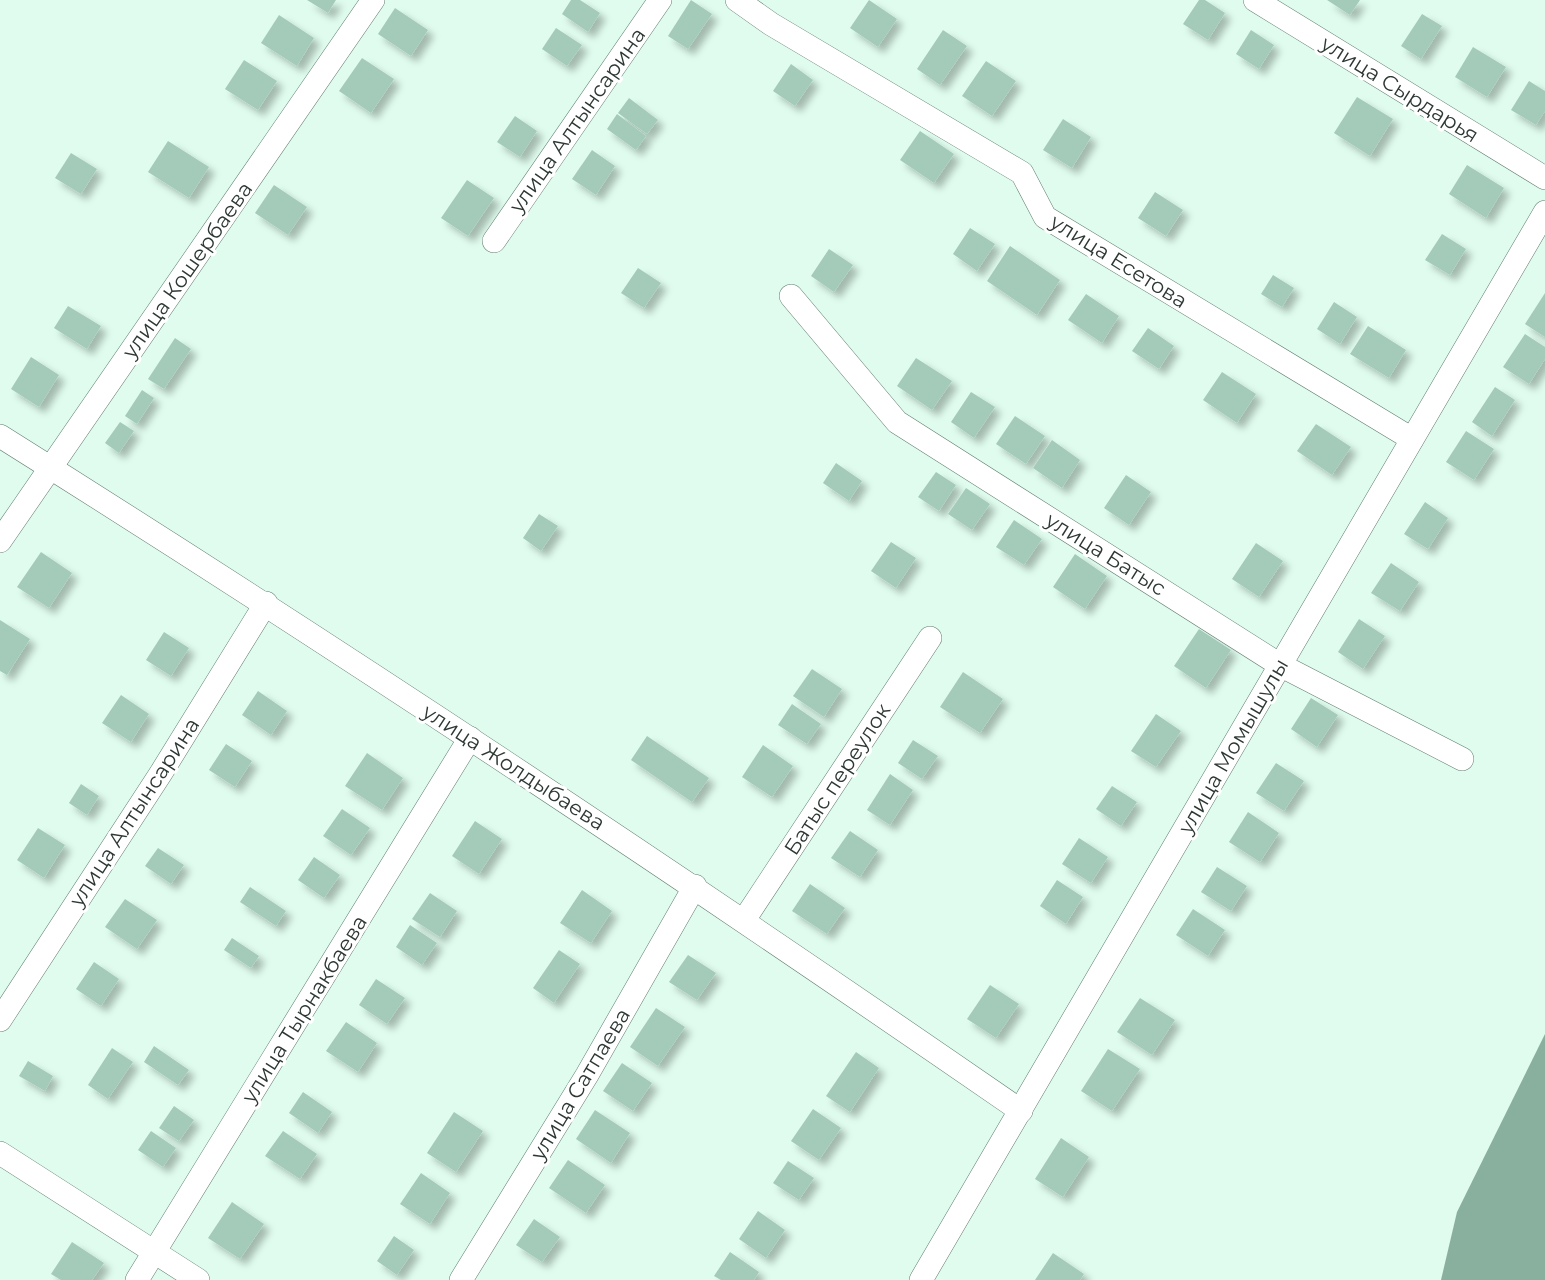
<svg xmlns="http://www.w3.org/2000/svg" width="1545" height="1280" font-family="Montserrat,sans-serif">
<defs>
<filter id="shadow"><feDropShadow dx="6" dy="6" stdDeviation="3.5" flood-color="#0004"/></filter>
</defs>
<rect width="100%" height="100%" fill="#dffcee"/>
<!-- water -->
<polygon fill="#89af9e" points="1545,1034 1545,1280 1441,1280 1457,1212"/>
<!-- building -->
<g fill="#a4cbb9" filter="url(#shadow)">
<polygon points="307,0 336,0 328,13"/>
<polygon points="571,0 580,0 600,13 588,32 562,14"/>
<polygon points="691,0 712,14 688,49 668,36"/>
<polygon points="869,0 897,19 878,47 850,28"/>
<polygon points="1199,0 1205,0 1225,13 1208,40 1183,24"/>
<polygon points="1327,0 1360,0 1350,15"/>
<polygon points="395,8 428,30 411,56 378,34"/>
<polygon points="1422,14 1442,26 1421,59 1401,46"/>
<polygon points="279,15 314,38 297,66 261,43"/>
<polygon points="556,28 582,45 567,66 542,49"/>
<polygon points="943,30 967,46 940,85 917,69"/>
<polygon points="1251,30 1274,45 1259,69 1236,54"/>
<polygon points="1473,47 1506,67 1487,97 1455,77"/>
<polygon points="362,58 394,79 371,113 339,91"/>
<polygon points="244,60 277,81 258,110 225,89"/>
<polygon points="986,61 1016,81 992,116 962,96"/>
<polygon points="791,64 813,80 795,106 773,91"/>
<polygon points="1529,81 1545,91 1545,111 1536,125 1511,110"/>
<polygon points="1357,97 1393,119 1370,156 1334,133"/>
<polygon points="629,98 658,120 647,134 618,113"/>
<polygon points="617,114 646,136 636,150 607,129"/>
<polygon points="515,116 537,131 520,157 497,142"/>
<polygon points="1063,119 1091,137 1072,168 1043,150"/>
<polygon points="920,131 954,154 934,183 900,160"/>
<polygon points="168,141 209,167 189,198 148,172"/>
<polygon points="592,150 615,166 596,195 572,179"/>
<polygon points="71,153 97,169 81,194 55,178"/>
<polygon points="1467,165 1504,188 1486,218 1449,194"/>
<polygon points="467,180 494,198 468,236 441,218"/>
<polygon points="274,185 307,207 288,235 255,213"/>
<polygon points="1155,192 1183,210 1166,236 1138,218"/>
<polygon points="970,228 995,244 977,271 953,254"/>
<polygon points="1442,234 1466,249 1450,275 1425,260"/>
<polygon points="1010,246 1060,280 1037,315 987,281"/>
<polygon points="829,249 853,265 834,292 811,276"/>
<polygon points="638,268 661,283 644,308 621,293"/>
<polygon points="1273,275 1294,288 1282,307 1261,294"/>
<polygon points="1545,293 1545,337 1525,324"/>
<polygon points="1086,294 1119,316 1102,343 1068,320"/>
<polygon points="1334,302 1357,317 1340,344 1317,329"/>
<polygon points="68,306 101,326 87,349 54,328"/>
<polygon points="1368,326 1406,350 1389,378 1350,354"/>
<polygon points="1148,328 1174,346 1159,369 1132,351"/>
<polygon points="1525,334 1545,347 1545,359 1529,384 1503,367"/>
<polygon points="175,338 191,349 164,389 148,379"/>
<polygon points="31,357 59,375 39,407 11,389"/>
<polygon points="916,358 952,381 932,410 897,386"/>
<polygon points="1222,372 1256,394 1237,423 1203,400"/>
<polygon points="1495,387 1515,400 1492,436 1472,422"/>
<polygon points="142,390 154,398 137,424 125,416"/>
<polygon points="971,392 995,407 974,438 951,422"/>
<polygon points="1015,416 1045,436 1026,464 996,444"/>
<polygon points="120,422 134,431 119,453 105,443"/>
<polygon points="1316,424 1351,447 1332,475 1297,451"/>
<polygon points="1466,431 1494,449 1474,480 1446,462"/>
<polygon points="1052,440 1080,460 1062,488 1033,468"/>
<polygon points="836,463 862,481 849,501 823,483"/>
<polygon points="936,472 956,485 939,511 918,497"/>
<polygon points="1126,475 1151,492 1129,525 1104,508"/>
<polygon points="966,488 990,504 972,530 948,514"/>
<polygon points="1425,502 1448,518 1428,549 1404,534"/>
<polygon points="539,514 558,526 541,551 523,538"/>
<polygon points="1014,520 1042,539 1024,565 996,547"/>
<polygon points="891,542 916,558 896,588 871,571"/>
<polygon points="1256,543 1283,561 1259,597 1232,579"/>
<polygon points="41,552 72,573 49,608 17,587"/>
<polygon points="1075,554 1107,576 1085,609 1053,587"/>
<polygon points="1391,563 1419,582 1400,611 1371,593"/>
<polygon points="1359,619 1385,636 1363,669 1338,652"/>
<polygon points="0,620 30,639 7,675 0,671"/>
<polygon points="1199,629 1231,650 1206,688 1174,666"/>
<polygon points="164,632 189,648 171,676 146,660"/>
<polygon points="812,669 842,689 824,717 793,696"/>
<polygon points="963,672 1003,699 980,733 940,707"/>
<polygon points="258,691 287,711 271,735 242,715"/>
<polygon points="121,695 149,714 131,742 102,723"/>
<polygon points="1311,698 1338,715 1317,747 1291,729"/>
<polygon points="792,704 821,724 807,744 778,725"/>
<polygon points="1156,714 1181,731 1156,767 1131,751"/>
<polygon points="647,736 709,778 692,802 631,760"/>
<polygon points="913,740 938,756 922,779 898,763"/>
<polygon points="226,744 252,761 235,787 209,770"/>
<polygon points="763,745 793,766 772,797 742,777"/>
<polygon points="367,753 403,778 382,810 345,786"/>
<polygon points="1276,763 1304,781 1284,811 1256,793"/>
<polygon points="890,774 913,790 890,825 867,810"/>
<polygon points="81,784 99,796 87,815 69,803"/>
<polygon points="1112,786 1137,802 1121,826 1096,809"/>
<polygon points="342,809 370,828 351,855 323,836"/>
<polygon points="1248,812 1279,833 1260,862 1229,842"/>
<polygon points="475,821 502,839 479,874 452,856"/>
<polygon points="38,828 65,845 44,878 17,860"/>
<polygon points="850,831 878,850 860,877 831,858"/>
<polygon points="1079,838 1108,857 1091,883 1062,864"/>
<polygon points="158,848 184,865 171,884 145,866"/>
<polygon points="314,857 340,875 324,898 298,880"/>
<polygon points="1217,867 1247,886 1231,911 1201,892"/>
<polygon points="1057,880 1083,897 1066,924 1040,906"/>
<polygon points="810,884 845,908 827,934 792,911"/>
<polygon points="250,887 286,911 276,926 240,902"/>
<polygon points="582,890 612,911 591,943 560,923"/>
<polygon points="430,893 457,911 440,937 412,919"/>
<polygon points="125,899 157,920 137,949 105,927"/>
<polygon points="1193,909 1225,930 1208,956 1176,935"/>
<polygon points="410,925 437,943 422,965 396,947"/>
<polygon points="232,938 259,956 251,968 224,950"/>
<polygon points="559,950 580,964 554,1003 533,988"/>
<polygon points="688,955 716,973 697,1000 669,982"/>
<polygon points="94,962 119,979 101,1006 76,989"/>
<polygon points="376,979 405,998 387,1024 359,1005"/>
<polygon points="990,985 1019,1004 996,1038 967,1019"/>
<polygon points="1140,998 1175,1020 1152,1055 1117,1032"/>
<polygon points="656,1008 685,1027 658,1066 630,1047"/>
<polygon points="346,1022 377,1043 358,1072 326,1051"/>
<polygon points="154,1046 189,1070 178,1085 144,1062"/>
<polygon points="112,1048 133,1062 108,1099 88,1085"/>
<polygon points="1108,1049 1140,1069 1112,1111 1081,1091"/>
<polygon points="856,1052 879,1068 850,1112 826,1096"/>
<polygon points="28,1061 53,1076 45,1091 19,1076"/>
<polygon points="622,1063 652,1083 633,1111 603,1091"/>
<polygon points="303,1092 332,1112 318,1133 289,1113"/>
<polygon points="174,1106 194,1120 179,1141 159,1128"/>
<polygon points="813,1109 841,1128 819,1160 791,1141"/>
<polygon points="595,1110 630,1133 611,1163 576,1139"/>
<polygon points="454,1112 483,1131 456,1172 427,1153"/>
<polygon points="151,1131 176,1148 163,1167 138,1150"/>
<polygon points="283,1131 317,1154 300,1179 265,1156"/>
<polygon points="1061,1138 1089,1157 1063,1197 1035,1179"/>
<polygon points="568,1160 605,1185 586,1213 549,1188"/>
<polygon points="788,1161 814,1178 799,1200 773,1183"/>
<polygon points="421,1173 450,1193 430,1224 400,1204"/>
<polygon points="232,1202 264,1224 240,1259 208,1238"/>
<polygon points="758,1211 785,1230 766,1258 739,1239"/>
<polygon points="534,1219 560,1237 542,1262 516,1245"/>
<polygon points="394,1236 414,1250 397,1275 377,1261"/>
<polygon points="72,1242 104,1263 92,1280 61,1280 51,1274"/>
<polygon points="730,1252 759,1272 754,1280 721,1280 714,1276"/>
<polygon points="1053,1253 1084,1274 1080,1280 1035,1280"/>
</g>
<g fill="none" stroke-linecap="round" stroke-linejoin="round">
<!-- minor casing -->
<g stroke="#637d71" stroke-width="24">
<g id="minor">
<polyline points="737,0 771,24 1022,173 1045,217 1412,439"/>
<polyline points="1255,0 1545,178"/>
<polyline points="494,241 660,0"/>
<polyline points="791,296 897,422 1280,665 1462,759"/>
<path d="M 0,436 C 346,653 685,879 1021,1111"/>
<polyline points="0,541 373,0"/>
<polyline points="744,920 930,638"/>
<polyline points="0,1020 161,773 266,603"/>
<polyline points="0,1153 198,1280"/>
<polyline points="137,1280 470,738"/>
<polyline points="461,1280 587,1075 695,886"/>
<polyline points="921,1280 1545,212"/>
</g>
</g>
<!-- minor -->
<use href="#minor" stroke="#fff" stroke-width="23"/>
</g>
<g text-anchor="middle" dominant-baseline="central" stroke-width="6" stroke-linejoin="round" paint-order="stroke">
<!-- street labels -->
<g font-size="21" fill="#2d3833" stroke="#fff">
<text transform="translate(1400 89) rotate(32)">улица Сырдарья</text>
<text transform="translate(577 120) rotate(-55)">улица Алтынсарина</text>
<text transform="translate(1119 261) rotate(32)">улица Есетова</text>
<text transform="translate(187 270) rotate(-55)">улица Кошербаева</text>
<text transform="translate(1106 554) rotate(32)">улица Батыс</text>
<text transform="translate(1233 746) rotate(-60)">улица Момышулы</text>
<text transform="translate(514 767) rotate(33)">улица Жолдыбаева</text>
<text transform="translate(837 779) rotate(-57)">Батыс переулок</text>
<text transform="translate(134 812) rotate(-57)">улица Алтынсарина</text>
<text transform="translate(304 1009) rotate(-58)">улица Тырнакбаева</text>
<text transform="translate(580 1084) rotate(-59)">улица Сатпаева</text>
</g>
</g>
</svg>
